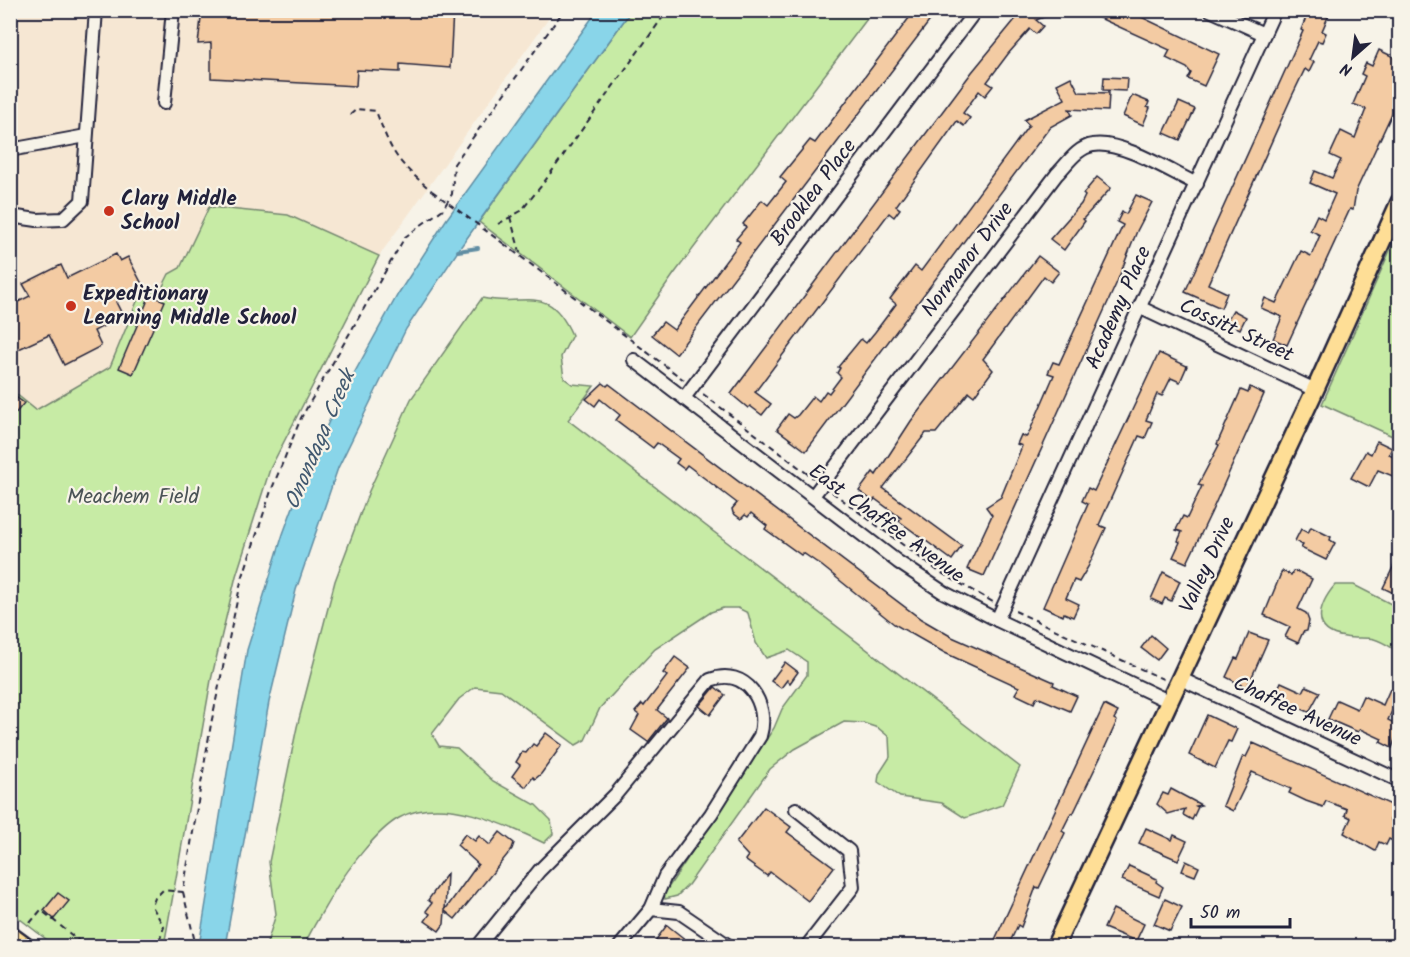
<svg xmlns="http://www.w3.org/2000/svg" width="1410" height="957" font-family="Kalam,sans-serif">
<rect width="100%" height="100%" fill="#f7f3e8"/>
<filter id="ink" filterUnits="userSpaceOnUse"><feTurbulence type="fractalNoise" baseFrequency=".0167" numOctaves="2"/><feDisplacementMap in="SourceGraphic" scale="12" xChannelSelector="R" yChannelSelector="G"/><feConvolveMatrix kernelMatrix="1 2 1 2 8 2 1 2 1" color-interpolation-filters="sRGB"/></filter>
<g filter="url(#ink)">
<!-- built -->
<polygon fill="#f6e7d3" points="10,11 554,11 379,256 288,215 209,207 180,268 169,274 163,286 138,299 110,367 36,410 11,389"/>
<!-- green -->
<g fill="#c7eba5" stroke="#748670" stroke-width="1.5">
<polygon points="631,11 873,11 674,274 630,337 479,222"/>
<polygon points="209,207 288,215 379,256 270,469 236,576 211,680 164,946 55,946 11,912 10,389 36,410 110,367 138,299 163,286 169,274 180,268"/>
<polygon points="1399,230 1399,439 1322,404"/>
<path d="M 482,298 C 526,308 548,281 572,335 L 561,357 L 564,378 L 572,384 L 594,386 L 568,420 L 1020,767 L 1002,805 L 965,818 L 942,803 L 900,797 L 878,782 L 879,774 L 890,757 L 889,737 L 878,728 L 863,723 L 844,722 L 795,749 L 770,769 L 688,885 L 677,896 L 665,899 L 664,894 L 774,728 L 782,709 L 807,675 L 807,662 L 789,650 L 766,658 L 756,643 L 748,613 L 738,608 L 723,608 L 711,612 L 655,649 L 600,708 L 585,740 L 576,745 L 501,690 L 475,687 L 459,699 L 432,734 L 439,746 L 457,748 L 493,781 L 536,805 L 551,820 L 553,834 L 544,843 C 505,824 442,794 399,818 C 377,830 348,869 335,890 C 325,908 312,927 304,946 L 266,946 L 276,914 L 269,862 L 297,727 L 335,581 L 369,491 L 411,399 Z"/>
<path d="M 1335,585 L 1354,585 L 1399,608 L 1399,652 C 1392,648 1382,641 1374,639 C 1365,637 1355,639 1345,637 C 1310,632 1318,605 1335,585 Z"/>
</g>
<!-- water -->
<polygon fill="#89d5e9" stroke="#608da3" stroke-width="1.5" points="597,11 631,11 462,245 406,329 338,468 296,590 269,702 225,946 199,946 247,650 283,534 307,469 336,406 398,294 446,220"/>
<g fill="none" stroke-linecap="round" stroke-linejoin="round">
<!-- stream -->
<polyline stroke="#608da3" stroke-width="4" points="458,251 478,248"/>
</g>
<!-- building -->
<g fill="#f3cba3" stroke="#22223b" stroke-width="1.5">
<polygon points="202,10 453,10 450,68 400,64 400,72 357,70 356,86 211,78 211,43 198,44"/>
<polygon points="915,10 938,10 676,354 652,335 663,322 674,330 740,242 736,239 746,227 743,224 762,200 768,205 786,182 780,177 810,140 815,143"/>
<polygon points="1023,10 1059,11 1036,20 1043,26 1036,34 1030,29 1008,54 987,82 993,86 985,96 979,91 963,113 970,118 964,126 957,121 896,206 900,209 894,217 889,213 755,392 771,404 762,415 750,406 748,408 731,394 972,72"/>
<polygon points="1082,10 1131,12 1219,54 1204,86 1188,79 1191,73 1187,68 1166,58 1170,50"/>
<polygon points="1309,10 1331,10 1322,31 1326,33 1322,42 1318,41 1309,60 1314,62 1309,72 1305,69 1292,96 1208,284 1227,293 1221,308 1185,292 1303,31 1301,30"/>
<polygon points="1379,50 1400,60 1400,96 1356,191 1353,210 1350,209 1287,345 1273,339 1282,317 1261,308 1265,298 1276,303 1301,251 1311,256 1320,235 1310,230 1317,215 1324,219 1335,194 1310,183 1315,171 1332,178 1341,160 1330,155 1341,131 1355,138 1366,109 1353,104 1365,76 1361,74 1366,63 1372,66"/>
<polygon points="1071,77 1079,92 1109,93 1108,111 1069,109 1072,115 1050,127 806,451 777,429 788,414 794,418 798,415 813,396 819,401 826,391 829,393 841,377 837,373 840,368 838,367 861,339 866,343 875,332 896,304 890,299 915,266 921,271 1029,125 1024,120 1065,99 1057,84"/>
<polygon points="1104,77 1127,78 1126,91 1103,90"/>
<polygon points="1132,95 1149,102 1147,107 1150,108 1143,125 1123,116"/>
<polygon points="1179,102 1195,109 1180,140 1164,133"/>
<polygon points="1097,177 1111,188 1083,219 1085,221 1064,250 1050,239 1081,204 1085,196 1083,194"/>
<polygon points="1136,195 1152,202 1137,231 1117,282 984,576 967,569 992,515 986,507 1001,497 1022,446 1017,444 1021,435 1026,437 1028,435 1054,375 1048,373 1053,362 1059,364 1123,225 1117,222 1122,212 1126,214"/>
<polygon points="116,254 120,261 128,257 144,288 116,302 123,316 94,331 101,346 64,365 49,335 10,353 10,306 30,296 23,284 61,265 67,278"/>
<polygon points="1038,256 1059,272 1051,282 1044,276 983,359 993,370 974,396 969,392 936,433 926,433 883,488 962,546 952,560 899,521 901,518 875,499 873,501 859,491 873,472 876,475 911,421"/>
<polygon points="150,295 165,301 133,374 119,368"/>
<polygon points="1233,310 1246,317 1240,329 1226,322"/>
<polygon points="1159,353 1187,366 1180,382 1171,378 1162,396 1157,394 1146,420 1152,422 1145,438 1139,436 1099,525 1106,528 1088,567 1079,582 1074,580 1066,598 1079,604 1073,617 1064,613 1063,616 1043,607 1088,504 1082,501 1088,488 1094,491"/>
<polygon points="603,383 607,386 609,384 921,619 952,637 1054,682 1053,685 1077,696 1070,711 1037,697 1034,703 1015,694 1019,687 945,653 894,624 822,566 803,553 801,555 765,529 767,526 751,513 748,517 745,515 741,519 733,513 732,509 737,503 687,465 684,469 676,463 679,459 657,443 653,448 616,420 620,415 600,399 595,406 586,399"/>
<polygon points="1250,387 1264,394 1211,513 1187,563 1173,557 1180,542 1178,541 1182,532 1176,530 1183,516 1187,518 1202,486 1198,485 1219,445 1217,444 1241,390 1248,393"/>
<polygon points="10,393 24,403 10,420"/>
<polygon points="1377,441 1392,448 1389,454 1400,459 1400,479 1378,470 1369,487 1351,478 1366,451 1371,454"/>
<polygon points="1311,527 1331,537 1330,540 1335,543 1326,560 1301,548 1303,545 1295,541 1301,529 1308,533"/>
<polygon points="1400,553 1400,596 1383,588"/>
<polygon points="1282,571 1291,575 1293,571 1299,572 1312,579 1298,609 1306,613 1309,621 1307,631 1303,632 1298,643 1285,637 1290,627 1264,615"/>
<polygon points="1163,572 1180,581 1171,601 1165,598 1162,604 1151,599"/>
<polygon points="1249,633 1268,640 1247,688 1226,677 1235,658 1238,659"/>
<polygon points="1151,635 1166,648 1157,660 1141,648"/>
<polygon points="675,657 690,668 657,710 667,718 648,742 631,730 639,715 635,712 642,704 644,706 667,676 663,673"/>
<polygon points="785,662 798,672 790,683 787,680 781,688 771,681"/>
<polygon points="1281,682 1303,692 1306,686 1320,692 1309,712 1274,697"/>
<polygon points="715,687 725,695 710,715 699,706"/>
<polygon points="1390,689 1400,693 1388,720 1400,726 1392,748 1380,742 1382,739 1360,729 1358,732 1328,719 1337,700 1357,709 1363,696 1383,705"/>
<polygon points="1104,705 1118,712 1114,719 1117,721 1101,756 1073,814 1071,813 1062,831 1065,833 1039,888 1036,887 1021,927 1018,925 1008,946 992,946"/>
<polygon points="1207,715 1237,729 1231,742 1228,741 1215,768 1189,755"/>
<polygon points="546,733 562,745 541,774 535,779 533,777 526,787 512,776 520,765 516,762 522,752 526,753 533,744 536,746"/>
<polygon points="1253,743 1396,807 1390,820 1400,826 1395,842 1389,839 1386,845 1379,842 1375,851 1344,833 1351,818 1345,815 1347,809 1326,801 1323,807 1306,801 1289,793 1291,789 1252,772 1233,811 1223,806 1243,756 1246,757"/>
<polygon points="1171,789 1201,805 1196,806 1198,807 1192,820 1183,815 1185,809 1168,814 1157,804 1163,793 1168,795"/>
<polygon points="764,807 791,827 787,832 834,867 808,901 770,872 767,876 745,860 748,856 736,843"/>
<polygon points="1146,828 1172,840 1174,835 1187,841 1178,860 1139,843"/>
<polygon points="500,832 514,843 512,849 455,919 445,911 444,924 439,931 425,921 430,914 426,911 432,903 428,900 447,874 445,910 478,864 457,845 465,834 475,841 479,836 490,845"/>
<polygon points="1186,861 1199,867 1195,876 1182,871"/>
<polygon points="1129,866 1157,879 1156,882 1163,887 1159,896 1122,880"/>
<polygon points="58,893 69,901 54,919 44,910"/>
<polygon points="1165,899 1182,907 1170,931 1154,924"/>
<polygon points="1113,909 1144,924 1136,941 1104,928"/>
<polygon points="667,925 686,940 681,946 663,946 655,941"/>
</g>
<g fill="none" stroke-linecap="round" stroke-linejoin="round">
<!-- minor casing -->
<g stroke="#22223b" stroke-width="16">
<g id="minor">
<polyline points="1210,10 1264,34"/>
<polyline points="164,103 173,10"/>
<polyline points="10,150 86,136"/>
<polyline points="10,216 37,220 63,219 82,201 96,10"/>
<polyline points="1141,308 1315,390"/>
<polyline points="634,360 898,562 943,592 997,620 1168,701"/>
<polyline points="684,398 976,10"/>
<path d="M 813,496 L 1057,174 C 1067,164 1078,147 1093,145 C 1121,140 1171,172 1197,184"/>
<polyline points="997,620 1275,10"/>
<polyline points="1179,678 1400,781"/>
<polyline points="796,809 849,851 853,887 807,946"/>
<polyline points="651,909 679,912 729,946"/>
<path d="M 478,946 L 539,871 L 616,794 L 710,680 C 746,666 770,704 760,736 L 711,814 L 665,876 L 651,909 L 620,946"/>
</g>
</g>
<!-- major casing -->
<g stroke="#22223b" stroke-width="21">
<g id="major">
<polyline points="10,935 25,946"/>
<polyline points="1055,946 1315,390 1400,201"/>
</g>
</g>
<!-- path -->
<g stroke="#22223b" stroke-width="2" stroke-dasharray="6 4.5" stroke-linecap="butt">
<path d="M 350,115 L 357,109 L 376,111 C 392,154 396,161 432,191"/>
<polyline points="510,217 521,255"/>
<polyline points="498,224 521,211 542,185 668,10"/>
<polyline points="504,244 684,380"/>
<polyline points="703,394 813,478"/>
<polyline points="832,492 938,571 993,602"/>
<polyline points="1015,611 1165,680"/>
<polyline points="183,892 196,946"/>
<polyline points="30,923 41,910 79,941 95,946"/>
<polyline points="131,946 139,944 158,945 164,927 152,906 155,898 163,890 183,892 211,724 241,582 271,491 301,418 405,237 443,209 452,194 454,164 564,10"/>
</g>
<!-- minor -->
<use href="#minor" stroke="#f7f3e8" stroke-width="12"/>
<!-- major -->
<use href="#major" stroke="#fede96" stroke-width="16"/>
<!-- path-bridge -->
<polyline stroke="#22223b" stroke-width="2" stroke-dasharray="6 4.5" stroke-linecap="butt" points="432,191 504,244"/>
</g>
</g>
<!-- markers -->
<g fill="#c8321e" stroke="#f7f3e8" stroke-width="2">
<circle cx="109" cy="211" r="6"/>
<circle cx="71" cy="306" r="6"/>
</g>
<g text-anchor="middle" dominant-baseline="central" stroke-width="4.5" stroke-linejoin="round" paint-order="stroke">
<!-- street labels -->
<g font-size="21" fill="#22223b" stroke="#f7f3e8">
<text transform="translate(814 193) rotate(-53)">Brooklea Place</text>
<text transform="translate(968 260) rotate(-53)">Normanor Drive</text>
<text transform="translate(1119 308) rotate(-66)">Academy Place</text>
<text transform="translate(1236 331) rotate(25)">Cossitt Street</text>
<text transform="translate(886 524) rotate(36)">East Chaffee Avenue</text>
<text transform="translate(1208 565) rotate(-65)">Valley Drive</text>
<text transform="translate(1297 712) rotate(25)">Chaffee Avenue</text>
</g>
<!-- poi labels -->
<g font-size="21" font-weight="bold" fill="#22223b" stroke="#f7f3e8" text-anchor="start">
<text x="121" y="199">Clary Middle<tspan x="121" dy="24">School</tspan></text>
<text x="83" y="294">Expeditionary<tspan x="83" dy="24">Learning Middle School</tspan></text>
</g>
<!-- park labels -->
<g font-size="21" fill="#4b5456" stroke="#f7f3e8">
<text x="133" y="497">Meachem Field</text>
</g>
<!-- water labels -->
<g font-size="22" font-style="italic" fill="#41586f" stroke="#f7f3e8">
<text transform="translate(321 440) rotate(-67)">Onondaga Creek</text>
</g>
</g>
<!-- margin -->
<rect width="1410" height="957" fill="none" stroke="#f7f3e8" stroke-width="36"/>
<rect x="18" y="18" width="1374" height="921" fill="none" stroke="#22223b" stroke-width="2" filter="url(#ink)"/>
<!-- north arrow -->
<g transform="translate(1353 57) rotate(208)" stroke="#f7f3e8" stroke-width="4.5" paint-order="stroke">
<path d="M0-4.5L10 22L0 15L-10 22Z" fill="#22223b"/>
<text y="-9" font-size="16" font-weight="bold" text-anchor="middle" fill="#22223b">N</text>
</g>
<!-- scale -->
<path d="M1191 918v9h99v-9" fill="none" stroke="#22223b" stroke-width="3"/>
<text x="1200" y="918" font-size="18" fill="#22223b" stroke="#f7f3e8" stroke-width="4.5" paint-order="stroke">50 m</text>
</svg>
